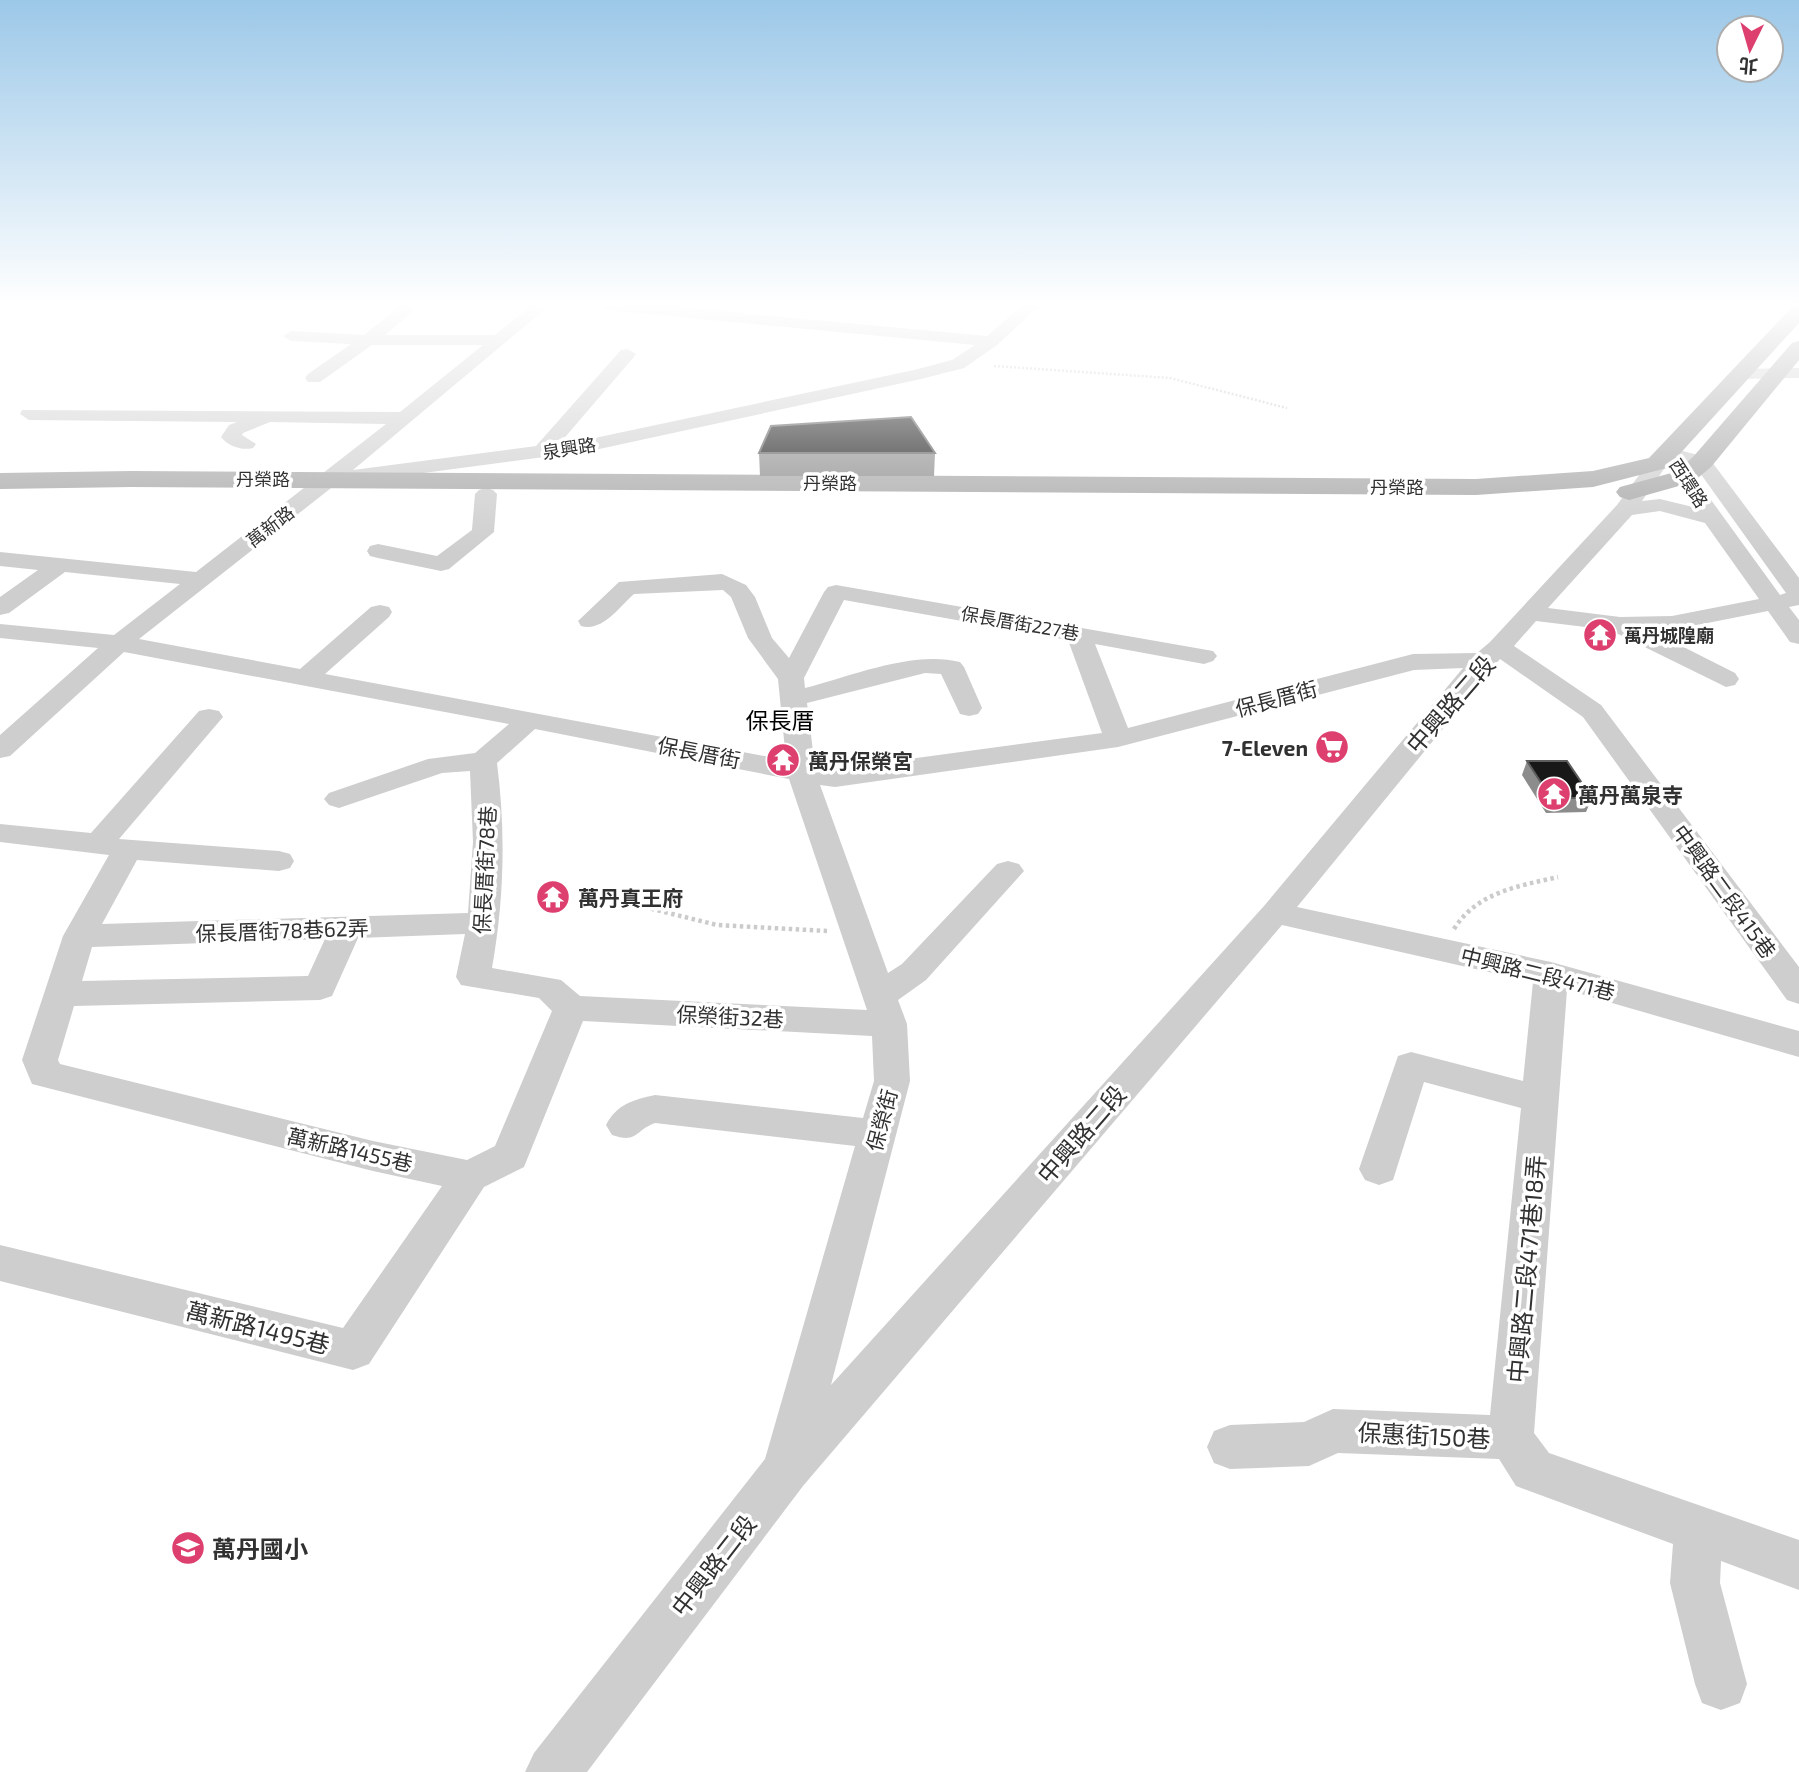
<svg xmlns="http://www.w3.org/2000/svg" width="1799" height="1772" font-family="'Exo 2','Noto Sans TC',sans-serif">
<rect width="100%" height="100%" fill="#fff"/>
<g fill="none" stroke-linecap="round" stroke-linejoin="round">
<!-- path-far1 -->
<polyline stroke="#cbcbcb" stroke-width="2.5" stroke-dasharray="2 2" stroke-linecap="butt" points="994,366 1170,378 1287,408"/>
<!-- path -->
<g stroke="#cbcbcb" stroke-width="4.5" stroke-dasharray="3.5 3.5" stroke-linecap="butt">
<polyline points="644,907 717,925 827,931"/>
<path d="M 1454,929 C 1477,892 1519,886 1558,877"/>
</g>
<!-- minor -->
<g fill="#cecece" fill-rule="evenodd">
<path d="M 409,305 L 414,309 L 412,312 L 385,335 L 495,335 L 532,305 L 550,305 L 353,470 L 536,446 L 621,350 L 627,349 L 636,354 L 633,358 L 560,443 L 590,439 L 914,370 L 952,360 L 975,345 L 607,310 L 599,305 L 656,305 L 987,336 L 1023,305 L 1040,305 L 997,345 L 964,368 L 921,379 L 590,451 L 348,483 L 340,481 L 139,639 L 300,669 L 371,607 L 380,605 L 389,607 L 392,612 L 389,617 L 325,674 L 786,760 L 778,679 L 748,638 L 731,597 L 723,590 L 634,594 C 619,607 603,632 581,626 L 578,621 L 619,582 L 722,574 L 746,585 L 755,597 L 772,638 L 789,658 L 824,592 L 828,587 L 836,585 L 1213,651 L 1217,656 L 1213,661 L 1204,664 L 1095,644 L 1128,728 L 1413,654 L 1477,653 L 1490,642 L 1617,505 L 1651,459 L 1661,458 L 1658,453 L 1661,449 L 1668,447 L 1709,458 L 1799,578 L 1799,605 L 1789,607 L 1799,620 L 1799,644 L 1790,642 L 1768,611 L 1672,630 L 1650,630 L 1735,673 L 1739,679 L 1735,685 L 1726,687 L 1610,630 L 1536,621 L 1514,646 L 1601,705 L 1799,967 L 1799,1004 L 1787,1000 L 1583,717 L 1500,659 L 1297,907 L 1551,962 L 1799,1031 L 1799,1057 L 1567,990 L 1534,1433 L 1549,1453 L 1799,1540 L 1799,1590 L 1721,1561 L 1720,1583 L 1747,1684 L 1740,1703 L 1721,1710 L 1702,1703 L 1695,1684 L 1670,1583 L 1673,1544 L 1516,1486 L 1499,1459 L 1338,1453 L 1309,1466 L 1230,1469 L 1214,1463 L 1207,1447 L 1214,1431 L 1230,1425 L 1304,1422 L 1333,1409 L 1490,1415 L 1521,1108 L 1424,1082 L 1393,1180 L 1379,1185 L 1365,1180 L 1359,1169 L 1398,1056 L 1411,1052 L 1523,1081 L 1533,982 L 1282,925 L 803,1486 L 587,1772 L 525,1772 L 534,1753 L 765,1459 L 855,1146 L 655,1123 C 635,1130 638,1144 612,1135 L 606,1125 C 617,1104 633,1100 655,1095 L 863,1118 L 874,1081 L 872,1036 L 583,1021 L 524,1167 L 484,1187 L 369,1364 L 353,1370 L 0,1281 L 0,1245 L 343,1328 L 442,1186 L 373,1171 L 32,1084 L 22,1060 L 63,936 L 109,855 L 0,842 L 0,824 L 91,833 L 199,711 L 209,709 L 219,711 L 223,717 L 119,839 L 279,851 L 290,854 L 294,861 L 290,868 L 279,871 L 137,860 L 102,924 L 468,913 L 473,842 L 470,771 L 442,773 L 339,808 L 329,805 L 324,799 L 329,793 L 428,759 L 475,753 L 509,724 L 124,652 L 10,756 L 0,758 L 0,735 L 98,648 L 0,638 L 0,624 L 114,635 L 180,584 L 65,572 L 9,613 L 0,615 L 0,597 L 38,570 L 0,566 L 0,552 L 196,572 L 386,424 L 270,422 L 243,433 L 242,435 L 256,444 L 253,448 C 242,451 228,446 221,437 L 229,425 L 237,422 L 29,420 L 20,414 L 22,410 L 400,412 L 483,345 L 372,345 L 320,382 L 308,382 L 305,378 L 308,374 L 351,344 L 291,341 L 283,336 L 291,331 L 364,335 L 400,306 ZM 1685,464 L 1695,466 L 1786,593 L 1780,595 ZM 1666,466 L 1693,507 L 1660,499 L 1642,501 ZM 1660,511 L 1705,523 L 1759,599 L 1672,616 L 1620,617 L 1548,608 L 1632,515 ZM 844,600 L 1068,640 L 1102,733 L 835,769 L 815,767 L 807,703 L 925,673 L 941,674 L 960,714 L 969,716 L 978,714 L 982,708 L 964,667 L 960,662 C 914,650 851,676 805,688 L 804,678 ZM 1463,668 L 1264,906 L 831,1385 L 910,1081 L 907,1024 L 898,1000 L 926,980 L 1024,871 L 1019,864 L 1008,861 L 997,864 L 902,964 L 888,973 L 820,785 L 835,787 L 1118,747 L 1414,670 ZM 535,729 L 789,779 L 867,1010 L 580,996 L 561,980 L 492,968 C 504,901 506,833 497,763 ZM 465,934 L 456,977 L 461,985 L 539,998 L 552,1011 L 495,1146 L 467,1160 L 373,1141 L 60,1064 L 58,1060 L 74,1006 L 320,1000 L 332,996 L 358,938 ZM 325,939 L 308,976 L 82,981 L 92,947 Z"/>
<polygon points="1799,368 1799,378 1738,379 1729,374 1738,369"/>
<polygon points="486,488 493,490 497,494 494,532 449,569 441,571 378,558 370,556 367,551 370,546 378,544 437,556 472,530 475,494 479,490"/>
</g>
<!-- major -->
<g fill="#a9a9a9" fill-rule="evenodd">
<polygon points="1799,305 1799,323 1667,468 1593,487 1476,495 131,487 0,489 0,473 131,471 1476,479 1593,471 1649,458 1792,307"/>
<polygon points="1799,341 1799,360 1711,467 1693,482 1629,500 1620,497 1616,492 1620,487 1675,472 1693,457 1792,343"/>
</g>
</g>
<!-- wall -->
<g fill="#8c8c8c">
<polygon points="759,453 935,453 934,476 760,476"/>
<polygon points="1527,761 1592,798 1586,812 1546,813 1522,775"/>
</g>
<!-- building -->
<g fill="#181818" stroke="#5d5d5d" stroke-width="2">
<polygon points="911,417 935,453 759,453 771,426"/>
<polygon points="1527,761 1567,761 1592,798 1551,798"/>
</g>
<!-- sky -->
<linearGradient id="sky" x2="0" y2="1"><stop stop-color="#9cc8e8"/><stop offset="0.55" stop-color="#fff"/><stop offset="1" stop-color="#fff" stop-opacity="0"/></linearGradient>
<rect width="1799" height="553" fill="url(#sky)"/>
<!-- icons -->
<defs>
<g id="temple-disc" transform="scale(1.75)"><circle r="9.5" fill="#dd3f6e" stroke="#fff"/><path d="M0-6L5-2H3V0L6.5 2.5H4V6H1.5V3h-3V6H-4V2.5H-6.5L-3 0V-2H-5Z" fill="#fff"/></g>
<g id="supermarket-disc" transform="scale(1.75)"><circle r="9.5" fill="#dd3f6e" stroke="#fff"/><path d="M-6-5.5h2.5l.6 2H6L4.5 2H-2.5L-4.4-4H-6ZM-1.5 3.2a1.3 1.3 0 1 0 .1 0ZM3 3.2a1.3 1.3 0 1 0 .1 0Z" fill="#fff"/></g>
<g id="school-disc" transform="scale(1.75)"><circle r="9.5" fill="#dd3f6e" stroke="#fff"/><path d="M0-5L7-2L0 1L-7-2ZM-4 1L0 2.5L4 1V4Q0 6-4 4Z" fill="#fff"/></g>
</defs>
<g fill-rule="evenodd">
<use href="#temple-disc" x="1600" y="635"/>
<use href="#supermarket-disc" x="1332" y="747"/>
<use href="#temple-disc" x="783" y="760"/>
<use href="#temple-disc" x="1554" y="794"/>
<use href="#temple-disc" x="553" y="897"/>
<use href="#school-disc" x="188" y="1548"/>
</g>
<g text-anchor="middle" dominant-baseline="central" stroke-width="7" stroke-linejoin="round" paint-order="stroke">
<!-- far-street labels -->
<g font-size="18" fill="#313131" stroke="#fff">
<text transform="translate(569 448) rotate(-9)">泉興路</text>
<text x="263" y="479">丹榮路</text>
<text x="830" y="483">丹榮路</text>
<text transform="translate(1689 483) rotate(57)">西環路</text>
<text x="1397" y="487">丹榮路</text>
<text transform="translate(270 526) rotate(-38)">萬新路</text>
<text transform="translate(1020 623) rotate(10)">保長厝街227巷</text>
</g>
<!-- far-poi labels -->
<g font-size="18" font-weight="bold" fill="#313131" stroke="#fff" text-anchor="start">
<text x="1624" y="635">萬丹城隍廟</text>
</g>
<!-- street labels -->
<g font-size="21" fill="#313131" stroke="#fff">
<text transform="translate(1276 698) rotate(-15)">保長厝街</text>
<text transform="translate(699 752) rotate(11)">保長厝街</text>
<text transform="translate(484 870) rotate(-87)">保長厝街78巷</text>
<text transform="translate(1725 891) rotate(54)">中興路二段415巷</text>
<text transform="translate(282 930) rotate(-2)">保長厝街78巷62弄</text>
<text transform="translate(1538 973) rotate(14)">中興路二段471巷</text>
<text transform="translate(730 1016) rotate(3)">保榮街32巷</text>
<text transform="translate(881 1120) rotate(-75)">保榮街</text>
<text transform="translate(350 1149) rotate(13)">萬新路1455巷</text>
</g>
<!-- poi labels -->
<g font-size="21" font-weight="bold" fill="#313131" stroke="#fff" text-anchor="start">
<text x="1308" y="747" text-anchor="end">7-Eleven</text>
<text x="808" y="760">萬丹保榮宮</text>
<text x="1578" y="794">萬丹萬泉寺</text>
<text x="578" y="897">萬丹真王府</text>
</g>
<!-- neighbourhood labels -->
<g font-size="23" fill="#000" stroke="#fff">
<text x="780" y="720">保長厝</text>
</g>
<!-- near-street labels -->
<g font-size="24" fill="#313131" stroke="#fff">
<text transform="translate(1450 704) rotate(-49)">中興路二段</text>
<text transform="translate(1081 1134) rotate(-49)">中興路二段</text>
<text transform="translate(1526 1269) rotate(-85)">中興路二段471巷18弄</text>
<text transform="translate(258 1327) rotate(14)">萬新路1495巷</text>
<text transform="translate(1424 1435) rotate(3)">保惠街150巷</text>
<text transform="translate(713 1565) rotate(-52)">中興路二段</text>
</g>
<!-- near-poi labels -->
<g font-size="24" font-weight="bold" fill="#313131" stroke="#fff" text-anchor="start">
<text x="212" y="1548">萬丹國小</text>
</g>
</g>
<!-- north arrow -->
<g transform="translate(1750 49) rotate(185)"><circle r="33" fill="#ffffff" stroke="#adadad" stroke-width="2"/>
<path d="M0-5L12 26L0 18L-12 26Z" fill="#dd3f6e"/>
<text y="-10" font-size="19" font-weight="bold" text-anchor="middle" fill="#313131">北</text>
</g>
</svg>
